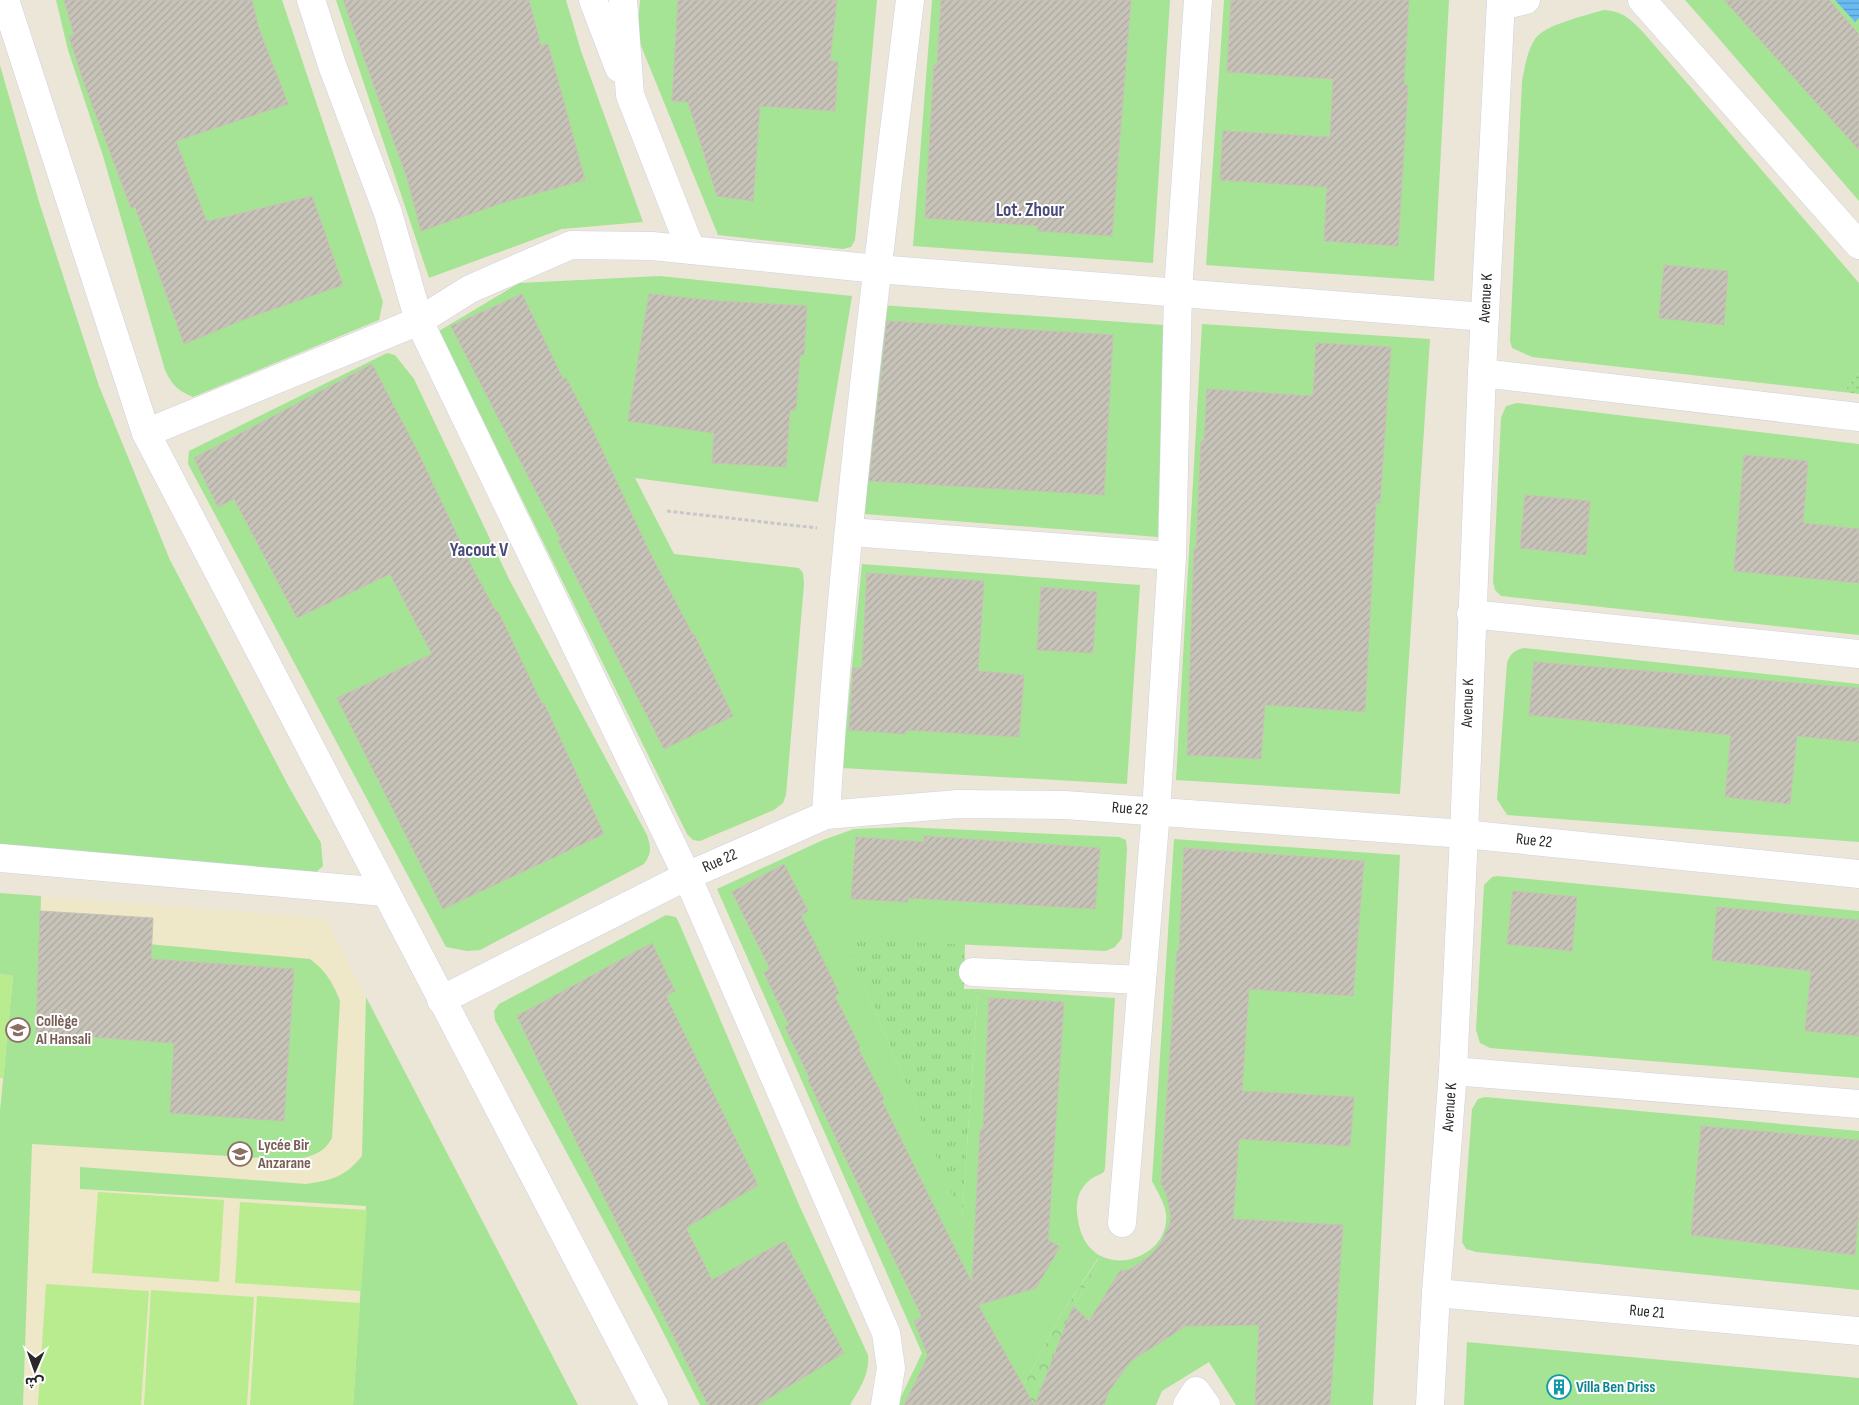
<svg xmlns="http://www.w3.org/2000/svg" width="1859" height="1405" font-family="'Sofia Sans Condensed','Noto Sans Arabic',sans-serif">
<defs>
<pattern id="grass-tufts" width="24" height="20" patternUnits="userSpaceOnUse" patternTransform="scale(1.25)"><rect width="24" height="20" fill="#a5e494"/><path d="M3 7l-1-3M5 7V3M7 7l1-3M15 17l-1-3M17 17v-4M19 17l1-3" fill="none" stroke="#8ec480"/></pattern>
<pattern id="forest-crowns" width="20" height="18" patternUnits="userSpaceOnUse" patternTransform="scale(1.25)"><rect width="20" height="18" fill="#a5e494"/><path d="M2 6a3 3 0 1 1 6 0M12 15a3 3 0 1 1 6 0" fill="none" stroke="#8ec480"/></pattern>
<pattern id="park-dots" width="8" height="8" patternUnits="userSpaceOnUse" patternTransform="scale(1.25)"><rect width="8" height="8" fill="#a5e494"/><path d="M2 2h.1M6 6h.1" fill="none" stroke="#8ec480" stroke-width="1.8" stroke-linecap="round"/></pattern>
<pattern id="water-rules" width="6" height="5" patternUnits="userSpaceOnUse" patternTransform="scale(1.25)"><rect width="6" height="5" fill="#69bbf2"/><path d="M0 2.5h6" fill="none" stroke="#5698c4"/></pattern>
<pattern id="building-hatch" width="6" height="6" patternUnits="userSpaceOnUse" patternTransform="scale(1.25)"><rect width="6" height="6" fill="#c7c3b9"/><path d="M-1 1l2-2M0 6l6-6M5 7l2-2" fill="none" stroke="#aba89f"/></pattern>
</defs>
<rect width="100%" height="100%" fill="#ece6d9"/>
<!-- education -->
<polygon fill="#eee7c8" points="0,893 325,918 578,1405 0,1405"/>
<!-- grass -->
<polygon fill="url(#grass-tufts)" points="841,938 965,944 964,989 978,989 962,1219 875,1010"/>
<!-- forest -->
<polygon fill="url(#forest-crowns)" points="1100,1256 1101,1260 1071,1312 1035,1405 1013,1405 1062,1313"/>
<!-- park -->
<polygon fill="url(#park-dots)" points="1859,373 1859,394 1843,392"/>
<!-- garden -->
<g fill="#a5e494">
<path d="M 56,0 L 282,0 L 383,302 L 379,320 L 193,397 C 178,391 172,385 165,370 L 103,156 L 68,50 Z"/>
<polygon points="336,0 566,0 581,51 643,222 562,229 429,278"/>
<polygon points="640,0 877,0 855,240 851,247 843,249 718,235 637,36"/>
<polygon points="932,0 1170,0 1153,263 913,246"/>
<polygon points="1224,0 1449,0 1434,281 1206,265"/>
<polygon points="1685,0 1859,0 1859,201 1708,26"/>
<path d="M 1603,10 C 1623,11 1630,19 1643,32 L 1859,283 L 1859,373 L 1843,392 L 1532,357 L 1512,348 L 1510,341 L 1522,81 C 1525,67 1527,51 1535,39 C 1545,24 1586,16 1603,10 Z"/>
<polygon points="0,65 40,205 99,386 170,560 289,787 321,843 323,866 315,873 0,848"/>
<polygon points="660,276 852,296 818,502 635,478 674,554 799,568 803,573 804,584 786,795 783,803 774,810 700,841 693,840 687,834 439,331 519,283"/>
<polygon points="880,305 1164,325 1158,537 865,514 858,507"/>
<polygon points="1202,324 1430,339 1400,794 1176,780"/>
<path d="M 387,353 L 395,355 L 414,379 L 509,579 L 647,835 C 651,847 652,853 644,864 L 480,950 L 467,951 L 446,947 L 188,464 L 189,451 Z"/>
<polygon points="1517,403 1859,444 1859,635 1501,596 1495,590 1493,582 1501,418 1506,406"/>
<polygon points="862,564 1140,585 1127,784 842,768"/>
<path d="M 1524,648 L 1859,684 L 1859,842 L 1507,815 L 1497,799 L 1507,663 C 1510,653 1515,650 1524,648 Z"/>
<path d="M 904,827 L 1119,837 L 1126,840 L 1127,849 L 1122,938 L 1115,947 L 1106,951 L 842,939 L 875,1010 L 962,1218 L 978,989 L 1115,998 L 1105,1168 L 1104,1172 C 1100,1175 1095,1176 1091,1179 C 1077,1189 1075,1205 1078,1220 C 1088,1286 1172,1262 1166,1213 C 1164,1202 1157,1191 1152,1181 L 1174,839 L 1400,855 L 1373,1405 L 1236,1405 L 1209,1362 L 1162,1391 L 1156,1405 L 1035,1405 L 1071,1312 L 1101,1260 L 1098,1258 L 1062,1313 L 1013,1405 L 897,1405 L 922,1353 L 717,889 L 823,840 L 854,829 Z"/>
<polygon points="1497,876 1859,911 1859,1078 1490,1048 1480,1043 1476,1030 1484,885 1492,877"/>
<path d="M 0,893 L 41,896 L 40,934 L 310,959 C 326,971 333,983 340,1001 L 332,1138 C 323,1154 312,1156 294,1160 L 32,1144 L 23,1405 L 0,1405 L 0,1111 L 13,976 L 0,974 Z"/>
<path d="M 666,915 L 676,917 L 680,925 L 800,1207 L 868,1355 C 870,1375 859,1389 850,1405 L 700,1405 L 655,1316 L 495,1020 L 494,1011 L 499,1004 Z"/>
<path d="M 366,997 L 578,1405 L 353,1405 L 366,1206 L 80,1189 L 80,1167 L 306,1184 C 332,1180 345,1177 362,1156 Z"/>
<polygon points="1485,1097 1859,1131 1859,1290 1476,1252 1466,1249 1462,1242 1472,1109 1478,1099"/>
<polygon points="1467,1342 1859,1378 1859,1405 1464,1405"/>
</g>
<!-- pitch -->
<g fill="#b8ec8f">
<polygon points="0,974 13,976 3,1078 0,1078"/>
<polygon points="98,1192 224,1200 219,1282 92,1273"/>
<polygon points="240,1202 367,1210 361,1291 235,1283"/>
<polygon points="46,1284 149,1291 141,1405 38,1405"/>
<polygon points="151,1290 254,1297 247,1405 144,1405"/>
<polygon points="257,1296 360,1303 353,1405 250,1405"/>
</g>
<!-- water -->
<polygon fill="url(#water-rules)" points="1835,0 1859,0 1859,18 1855,22"/>
<!-- building -->
<g fill="url(#building-hatch)" stroke="#c7c2b3">
<polygon points="64,0 252,0 259,29 288,104 176,141 206,220 209,221 312,196 343,285 245,319 184,344 135,207 131,208 84,83 69,36 74,35"/>
<polygon points="343,0 529,0 541,46 548,44 585,180 502,203 421,231 407,178"/>
<polygon points="678,0 837,0 830,61 838,62 835,111 760,106 753,201 717,196 688,102 672,101"/>
<polygon points="941,0 1131,0 1112,236 1038,231 1038,226 925,218 934,65 937,65"/>
<polygon points="1231,0 1409,0 1404,85 1408,85 1398,246 1324,241 1327,187 1220,180 1223,131 1330,137 1333,79 1227,72"/>
<polygon points="1724,0 1829,0 1859,34 1859,150"/>
<polygon points="1664,265 1728,271 1724,325 1659,318"/>
<polygon points="522,294 563,379 566,378 588,420 649,551 693,635 694,634 733,716 664,749 558,541 561,540 451,326"/>
<polygon points="649,294 718,301 807,306 804,355 800,355 796,410 790,410 786,467 712,463 714,433 628,421"/>
<polygon points="887,321 1113,335 1104,495 869,481"/>
<polygon points="1316,343 1391,347 1380,503 1376,503 1365,712 1265,705 1261,759 1187,755 1194,548 1196,549 1201,441 1204,441 1207,389 1313,396"/>
<polygon points="372,364 418,452 473,569 496,612 498,611 542,704 544,703 604,834 443,909 337,698 432,654 390,574 297,618 234,499 218,507 194,458"/>
<polygon points="1744,455 1808,461 1803,523 1859,529 1859,583 1734,571"/>
<polygon points="1525,495 1590,501 1586,555 1520,548"/>
<polygon points="867,573 984,581 978,671 1024,675 1019,737 906,730 905,734 849,730 853,668 862,668"/>
<polygon points="1041,587 1097,592 1093,653 1037,650"/>
<polygon points="1534,662 1859,688 1859,742 1797,736 1790,804 1725,797 1731,735 1529,715"/>
<polygon points="924,836 1100,848 1095,909 908,898 908,902 851,899 856,837 924,842"/>
<polygon points="1184,848 1364,861 1353,996 1249,989 1242,1091 1354,1097 1350,1146 1239,1139 1233,1219 1343,1225 1330,1405 1255,1405 1259,1325 1186,1326 1131,1361 1109,1391 1104,1405 1035,1405 1073,1306 1089,1321 1120,1271 1129,1270 1150,1256 1160,1244 1170,1224 1171,1217 1167,1196 1161,1183 1177,951 1179,951"/>
<polygon points="784,864 808,911 801,915 839,993 835,996 860,1047 858,1048 884,1099 882,1101 972,1283 980,1130 983,1130 989,998 1064,1002 1048,1240 1060,1247 1036,1288 978,1305 1034,1405 904,1405 928,1356 914,1321 922,1317 808,1080 810,1079 785,1027 789,1025 764,973 770,969 732,892"/>
<polygon points="1513,891 1577,897 1572,951 1507,944"/>
<polygon points="1717,907 1859,920 1859,1036 1805,1031 1811,971 1712,960"/>
<polygon points="40,911 153,918 151,959 294,969 284,1121 170,1113 174,1043 36,1033"/>
<polygon points="652,943 675,991 666,996 758,1185 686,1228 712,1280 785,1241 844,1353 758,1405 708,1405 578,1145 517,1016"/>
<polygon points="1701,1126 1859,1140 1859,1209 1855,1255 1691,1235"/>
</g>
<g fill="none" stroke-linecap="round" stroke-linejoin="round">
<!-- minor casing -->
<g stroke="#cfd0e2" stroke-width="29">
<g id="minor">
<polyline points="5,0 146,433 654,1405"/>
<polyline points="311,0 332,65 388,213 419,321 687,876 886,1333 891,1368 885,1405"/>
<polyline points="593,0 619,68"/>
<polyline points="623,0 630,95 691,250"/>
<polyline points="1642,0 1859,245"/>
<polyline points="1501,6 1526,0"/>
<polyline points="1482,373 1859,417"/>
<polyline points="146,433 419,321 470,289 571,245 652,246 877,269 1485,317"/>
<polyline points="850,532 1172,556"/>
<polyline points="1471,614 1859,654"/>
<path d="M 826,815 C 842,542 877,271 910,0"/>
<polyline points="0,858 384,892"/>
<polyline points="973,972 1142,980"/>
<polyline points="441,1000 687,876 826,815 958,804 1065,805 1464,834 1859,874"/>
<polyline points="1453,1071 1859,1104"/>
<polyline points="1122,1223 1156,811 1172,556 1178,292 1198,0"/>
<polyline points="1436,1293 1859,1331"/>
<polyline points="1187,1405 1196,1391 1206,1405"/>
<polyline points="1430,1405 1436,1293 1453,1071 1464,834 1482,373 1501,0"/>
</g>
</g>
<!-- path -->
<polyline stroke="#c7c7c7" stroke-width="3" stroke-dasharray="4 2.5" stroke-linecap="butt" points="667,511 817,528"/>
<!-- minor -->
<use href="#minor" stroke="#fff" stroke-width="28"/>
</g>
<!-- icons -->
<defs>
<g id="school-ring" transform="scale(1.25)"><circle r="9.5" fill="#fff" stroke="#8d6e63" stroke-width="1.5"/><path d="M0-5L7-2L0 1L-7-2ZM-4 1L0 2.5L4 1V4Q0 6-4 4Z" fill="#8d6e63"/></g>
<g id="building-ring" transform="scale(1.25)"><circle r="9.5" fill="#fff" stroke="#0f9aa8" stroke-width="1.5"/><path d="M-4-6H4V6H1V3H-1V6H-4ZM-2.5-4.3h1.7v1.8h-1.7ZM.8-4.3h1.7v1.8H.8ZM-2.5-1h1.7V.8h-1.7ZM.8-1h1.7V.8H.8Z" fill="#0f9aa8"/></g>
</defs>
<g fill-rule="evenodd">
<use href="#school-ring" x="18" y="1030"/>
<use href="#school-ring" x="240" y="1154"/>
<use href="#building-ring" x="1559" y="1387"/>
</g>
<g text-anchor="middle" dominant-baseline="central" stroke-width="4" stroke-linejoin="round" paint-order="stroke">
<!-- street labels -->
<g font-size="16" fill="#292929" stroke="#fff">
<text transform="translate(1486 298) rotate(-87)">Avenue K</text>
<text transform="translate(1468 703) rotate(-88)">Avenue K</text>
<text transform="translate(1130 809) rotate(4)">Rue 22</text>
<text transform="translate(1534 841) rotate(6)">Rue 22</text>
<text transform="translate(720 861) rotate(-24)">Rue 22</text>
<text transform="translate(1450 1107) rotate(-86)">Avenue K</text>
<text transform="translate(1647 1312) rotate(5)">Rue 21</text>
</g>
<!-- education labels -->
<g font-size="16" font-weight="bold" fill="#785e54" stroke="#fff" text-anchor="start">
<text x="36" y="1021">Collège<tspan x="36" dy="18">Al Hansali</tspan></text>
<text x="258" y="1145">Lycée Bir<tspan x="258" dy="18">Anzarane</tspan></text>
</g>
<!-- culture labels -->
<g font-size="16" font-weight="bold" fill="#0d838f" stroke="#fff" text-anchor="start">
<text x="1576" y="1387">Villa Ben Driss</text>
</g>
<!-- quarter labels -->
<g font-size="19" font-weight="bold" fill="#484a7a" stroke="#fff">
<text x="1030" y="210">Lot. Zhour</text>
<text x="479" y="550">Yacout V</text>
</g>
</g>
<!-- north arrow -->
<g transform="translate(35 1370) rotate(182)" stroke="#ffffff" stroke-width="4" paint-order="stroke">
<path d="M0-4L9 19L0 12L-9 19Z" fill="#292929"/>
<text y="-8" font-size="14" font-weight="bold" text-anchor="middle" fill="#292929">ش</text>
</g>
</svg>
